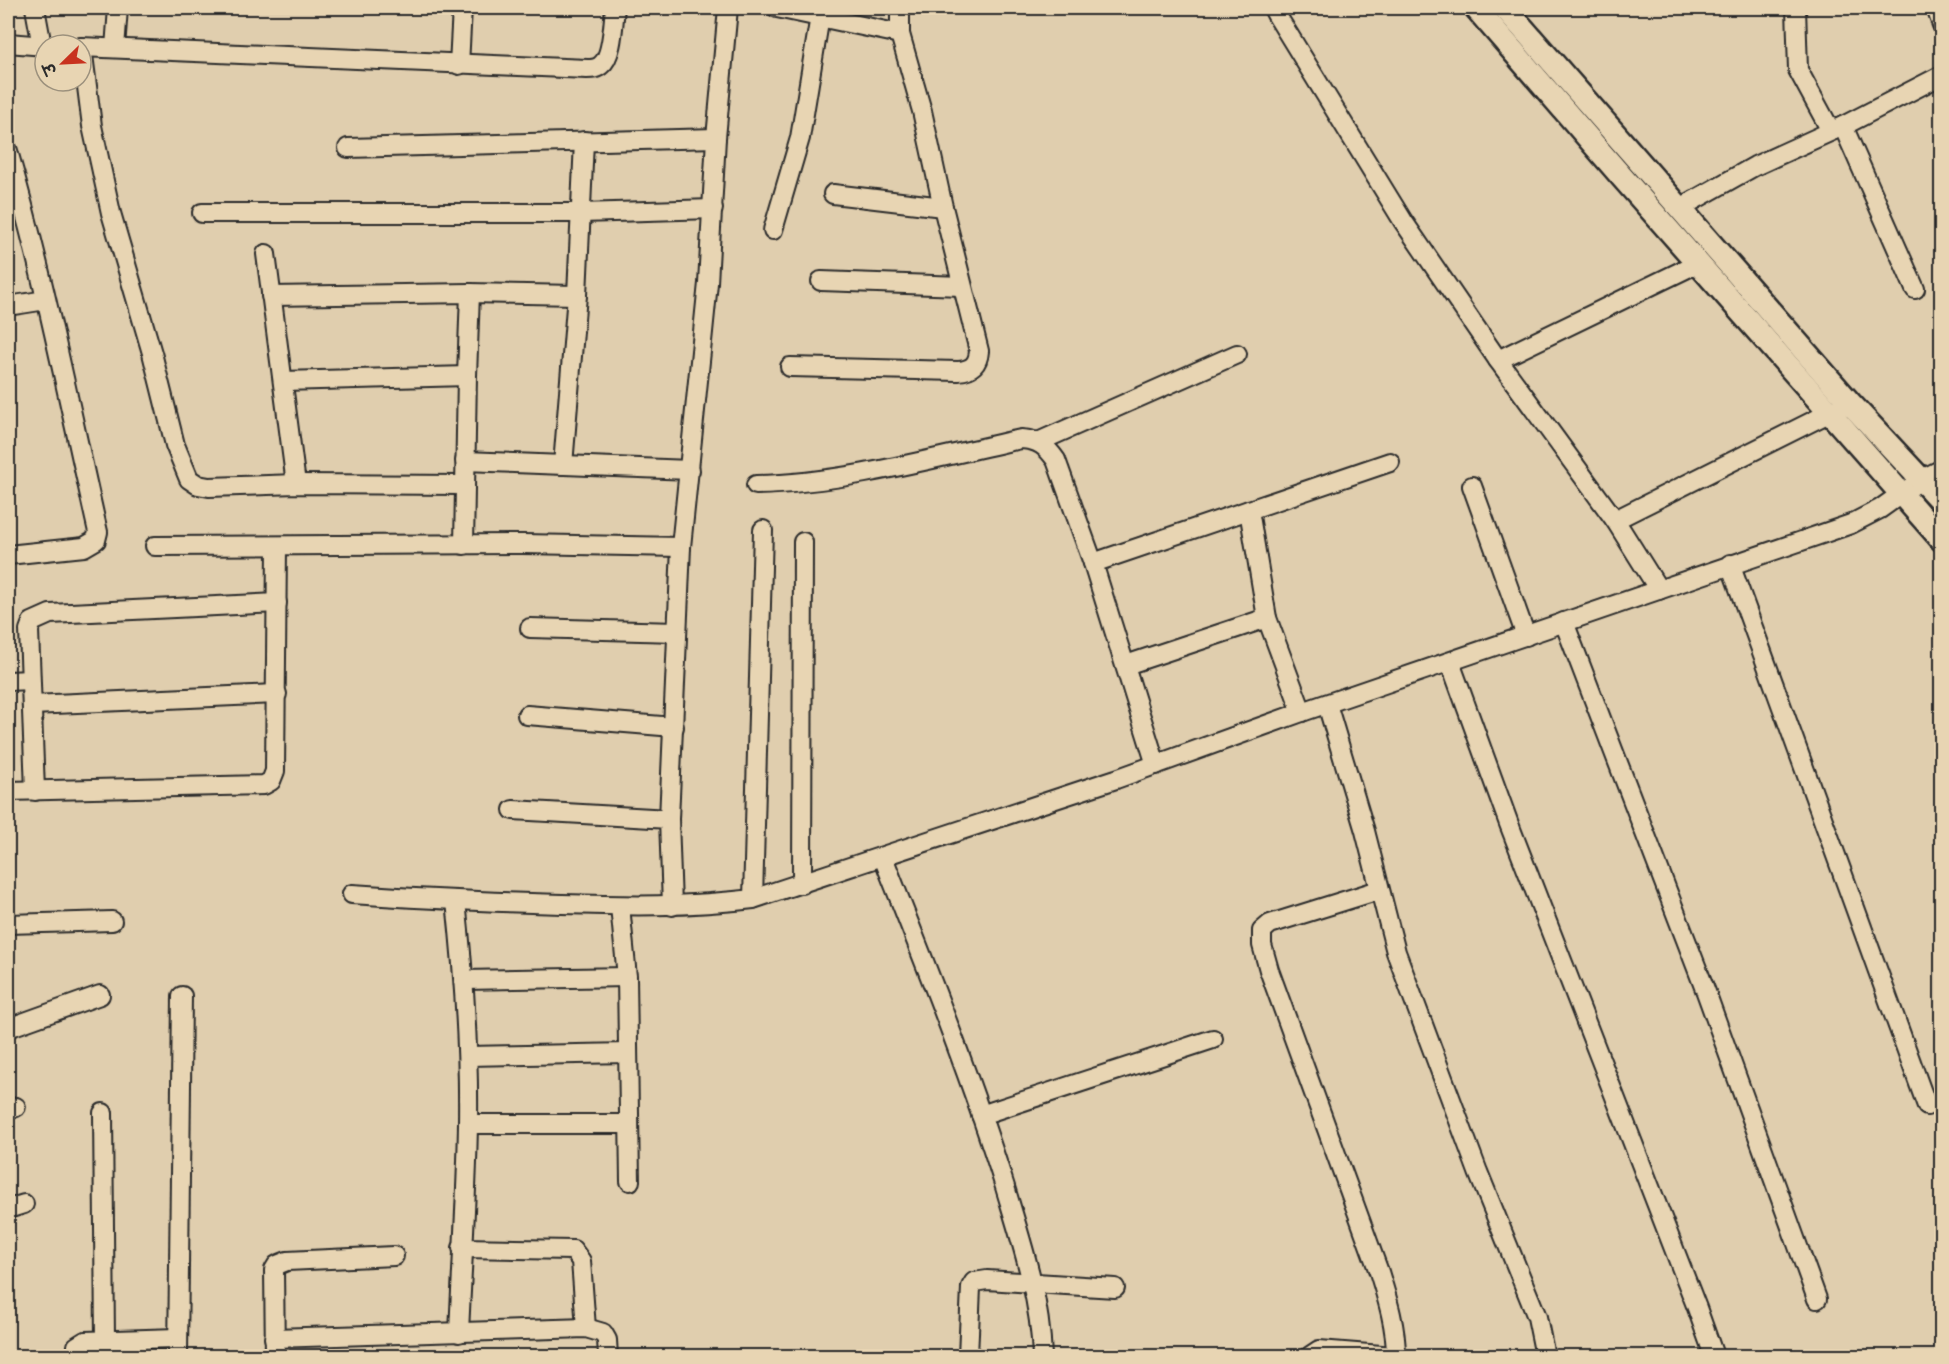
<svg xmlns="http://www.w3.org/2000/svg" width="1949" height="1364" font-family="'Gochi Hand','Playpen Sans Deva',sans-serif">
<rect width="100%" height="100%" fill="#e0ceae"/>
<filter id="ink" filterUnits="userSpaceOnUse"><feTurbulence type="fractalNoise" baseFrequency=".0167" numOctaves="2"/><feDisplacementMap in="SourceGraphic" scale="12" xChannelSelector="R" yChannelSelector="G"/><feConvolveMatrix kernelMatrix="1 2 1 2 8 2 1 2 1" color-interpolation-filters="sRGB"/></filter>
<g filter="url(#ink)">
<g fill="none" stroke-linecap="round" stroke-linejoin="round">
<!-- minor casing -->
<g stroke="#2b2b2b" stroke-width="22">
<g id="minor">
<polyline points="35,8 42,46"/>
<polyline points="777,8 900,34"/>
<polyline points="1273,8 1276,14 1403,221 1498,360 1615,520 1659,590"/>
<polyline points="1796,8 1798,70 1831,131"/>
<polyline points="1936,8 1942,25"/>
<polyline points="8,43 45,46"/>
<path d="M 81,47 L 587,69 C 592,69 597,69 601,65 C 613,56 613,22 615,8"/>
<polyline points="82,47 92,126 111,213 152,353 175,445 189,479 198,485 209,487 296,484 465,485"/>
<polyline points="115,48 118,8"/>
<polyline points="459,65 462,8"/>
<polyline points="1843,126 1915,289"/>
<polyline points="348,148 716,138"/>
<path d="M 8,151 C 44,276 69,404 98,532 L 96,540 L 84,547 L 8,555"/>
<polyline points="833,194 943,207"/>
<polyline points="1680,208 1755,166 1843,126 1942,75"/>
<polyline points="202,213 581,213 713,209"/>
<polyline points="773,230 800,138 820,16"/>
<polyline points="266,254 296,484"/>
<polyline points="821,281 962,286"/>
<polyline points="271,296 470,293 577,295"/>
<polyline points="8,306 46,300"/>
<polyline points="1498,360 1698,263"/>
<path d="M 790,367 L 958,371 C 971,370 978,365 979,351 L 943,207 L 922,111 L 900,34 L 900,8"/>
<polyline points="283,381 467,376"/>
<polyline points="1038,442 1237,354"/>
<polyline points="465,461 690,470"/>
<polyline points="563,465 577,295 584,141"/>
<path d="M 756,485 C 845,483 934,458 1021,439 C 1039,440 1046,446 1056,460 L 1093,563 L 1156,765"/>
<polyline points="1472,486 1526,636"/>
<polyline points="1249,510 1267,618 1302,712"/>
<polyline points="1615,520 1841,407"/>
<polyline points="464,545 467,376 470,293"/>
<polyline points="155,546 523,544 681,547"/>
<polyline points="1093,563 1390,462"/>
<polyline points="1730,564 1927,1106"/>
<polyline points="1564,622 1706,992 1817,1299"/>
<polyline points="530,628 677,632"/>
<polyline points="1450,662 1509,824 1697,1308 1714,1356"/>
<polyline points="1126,665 1267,618"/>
<polyline points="8,681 30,680"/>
<polyline points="1327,704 1365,831 1396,952 1478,1172 1537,1317 1545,1356"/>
<polyline points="32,705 277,694"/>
<polyline points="527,715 674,727"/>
<polyline points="8,791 264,785 271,781 275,771 277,546"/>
<polyline points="35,791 29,630 32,622 50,614 277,603"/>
<polyline points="513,810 669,819"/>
<path d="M 883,857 C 926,966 970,1075 1005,1187 C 1022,1244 1040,1297 1042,1356"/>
<polyline points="802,884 803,542"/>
<path d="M 1379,890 L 1270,924 L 1262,931 L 1262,945 L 1269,970 L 1379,1272 C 1388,1301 1396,1327 1396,1356"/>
<path d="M 352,894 C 422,899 492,902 562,904 C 626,906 689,907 753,899 L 1116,779 L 1302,712 L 1851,524 L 1880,509 L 1922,479 L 1942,469"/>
<polyline points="753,899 763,530"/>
<path d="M 456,901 C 464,975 469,1049 468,1123 C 467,1193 462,1263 459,1333"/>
<polyline points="620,906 627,977 630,1181"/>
<polyline points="672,906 669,819 681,547 708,283 716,138 728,8"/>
<polyline points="8,924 112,921"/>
<polyline points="465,980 627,977"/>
<polyline points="8,1028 100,995"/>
<polyline points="468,1056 628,1053"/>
<polyline points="8,1110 16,1107"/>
<polyline points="103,1113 105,1340"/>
<polyline points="981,1115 1213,1039"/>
<polyline points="468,1124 629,1124"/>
<polyline points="8,1209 24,1204"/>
<polyline points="462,1248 573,1250 581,1261 586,1328"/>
<polyline points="274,1338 586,1328 603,1333 607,1340 608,1356"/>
<polyline points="76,1356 77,1346 85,1341 177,1338"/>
<polyline points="178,1356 182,996"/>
<polyline points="275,1356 274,1270 277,1265 287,1261 394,1256"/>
<polyline points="968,1356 971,1287 974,1282 987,1280 1115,1288"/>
<polyline points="1310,1356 1319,1350 1394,1356"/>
</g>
</g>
<!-- major casing -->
<g stroke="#2b2b2b" stroke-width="27">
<g id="major">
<polyline points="1476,8 1622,177 1942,540"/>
<polyline points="1505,8 1850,403 1942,502"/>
</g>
</g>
<!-- minor -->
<use href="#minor" stroke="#e8d5b3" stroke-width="18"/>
<!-- major -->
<use href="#major" stroke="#e8d5b3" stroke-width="22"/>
</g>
</g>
<!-- margin -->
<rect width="1949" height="1364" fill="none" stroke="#e8d5b3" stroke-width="30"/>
<rect x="15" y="15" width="1919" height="1334" fill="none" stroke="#2b2b2b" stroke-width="2" filter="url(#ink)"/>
<!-- north arrow -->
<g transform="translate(63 63) rotate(246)"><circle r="28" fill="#e8d5b3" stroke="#9c917d" stroke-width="1.5"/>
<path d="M0-4.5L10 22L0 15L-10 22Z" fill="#c8321e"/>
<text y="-9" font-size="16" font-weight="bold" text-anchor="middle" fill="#2b2b2b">उ</text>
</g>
</svg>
